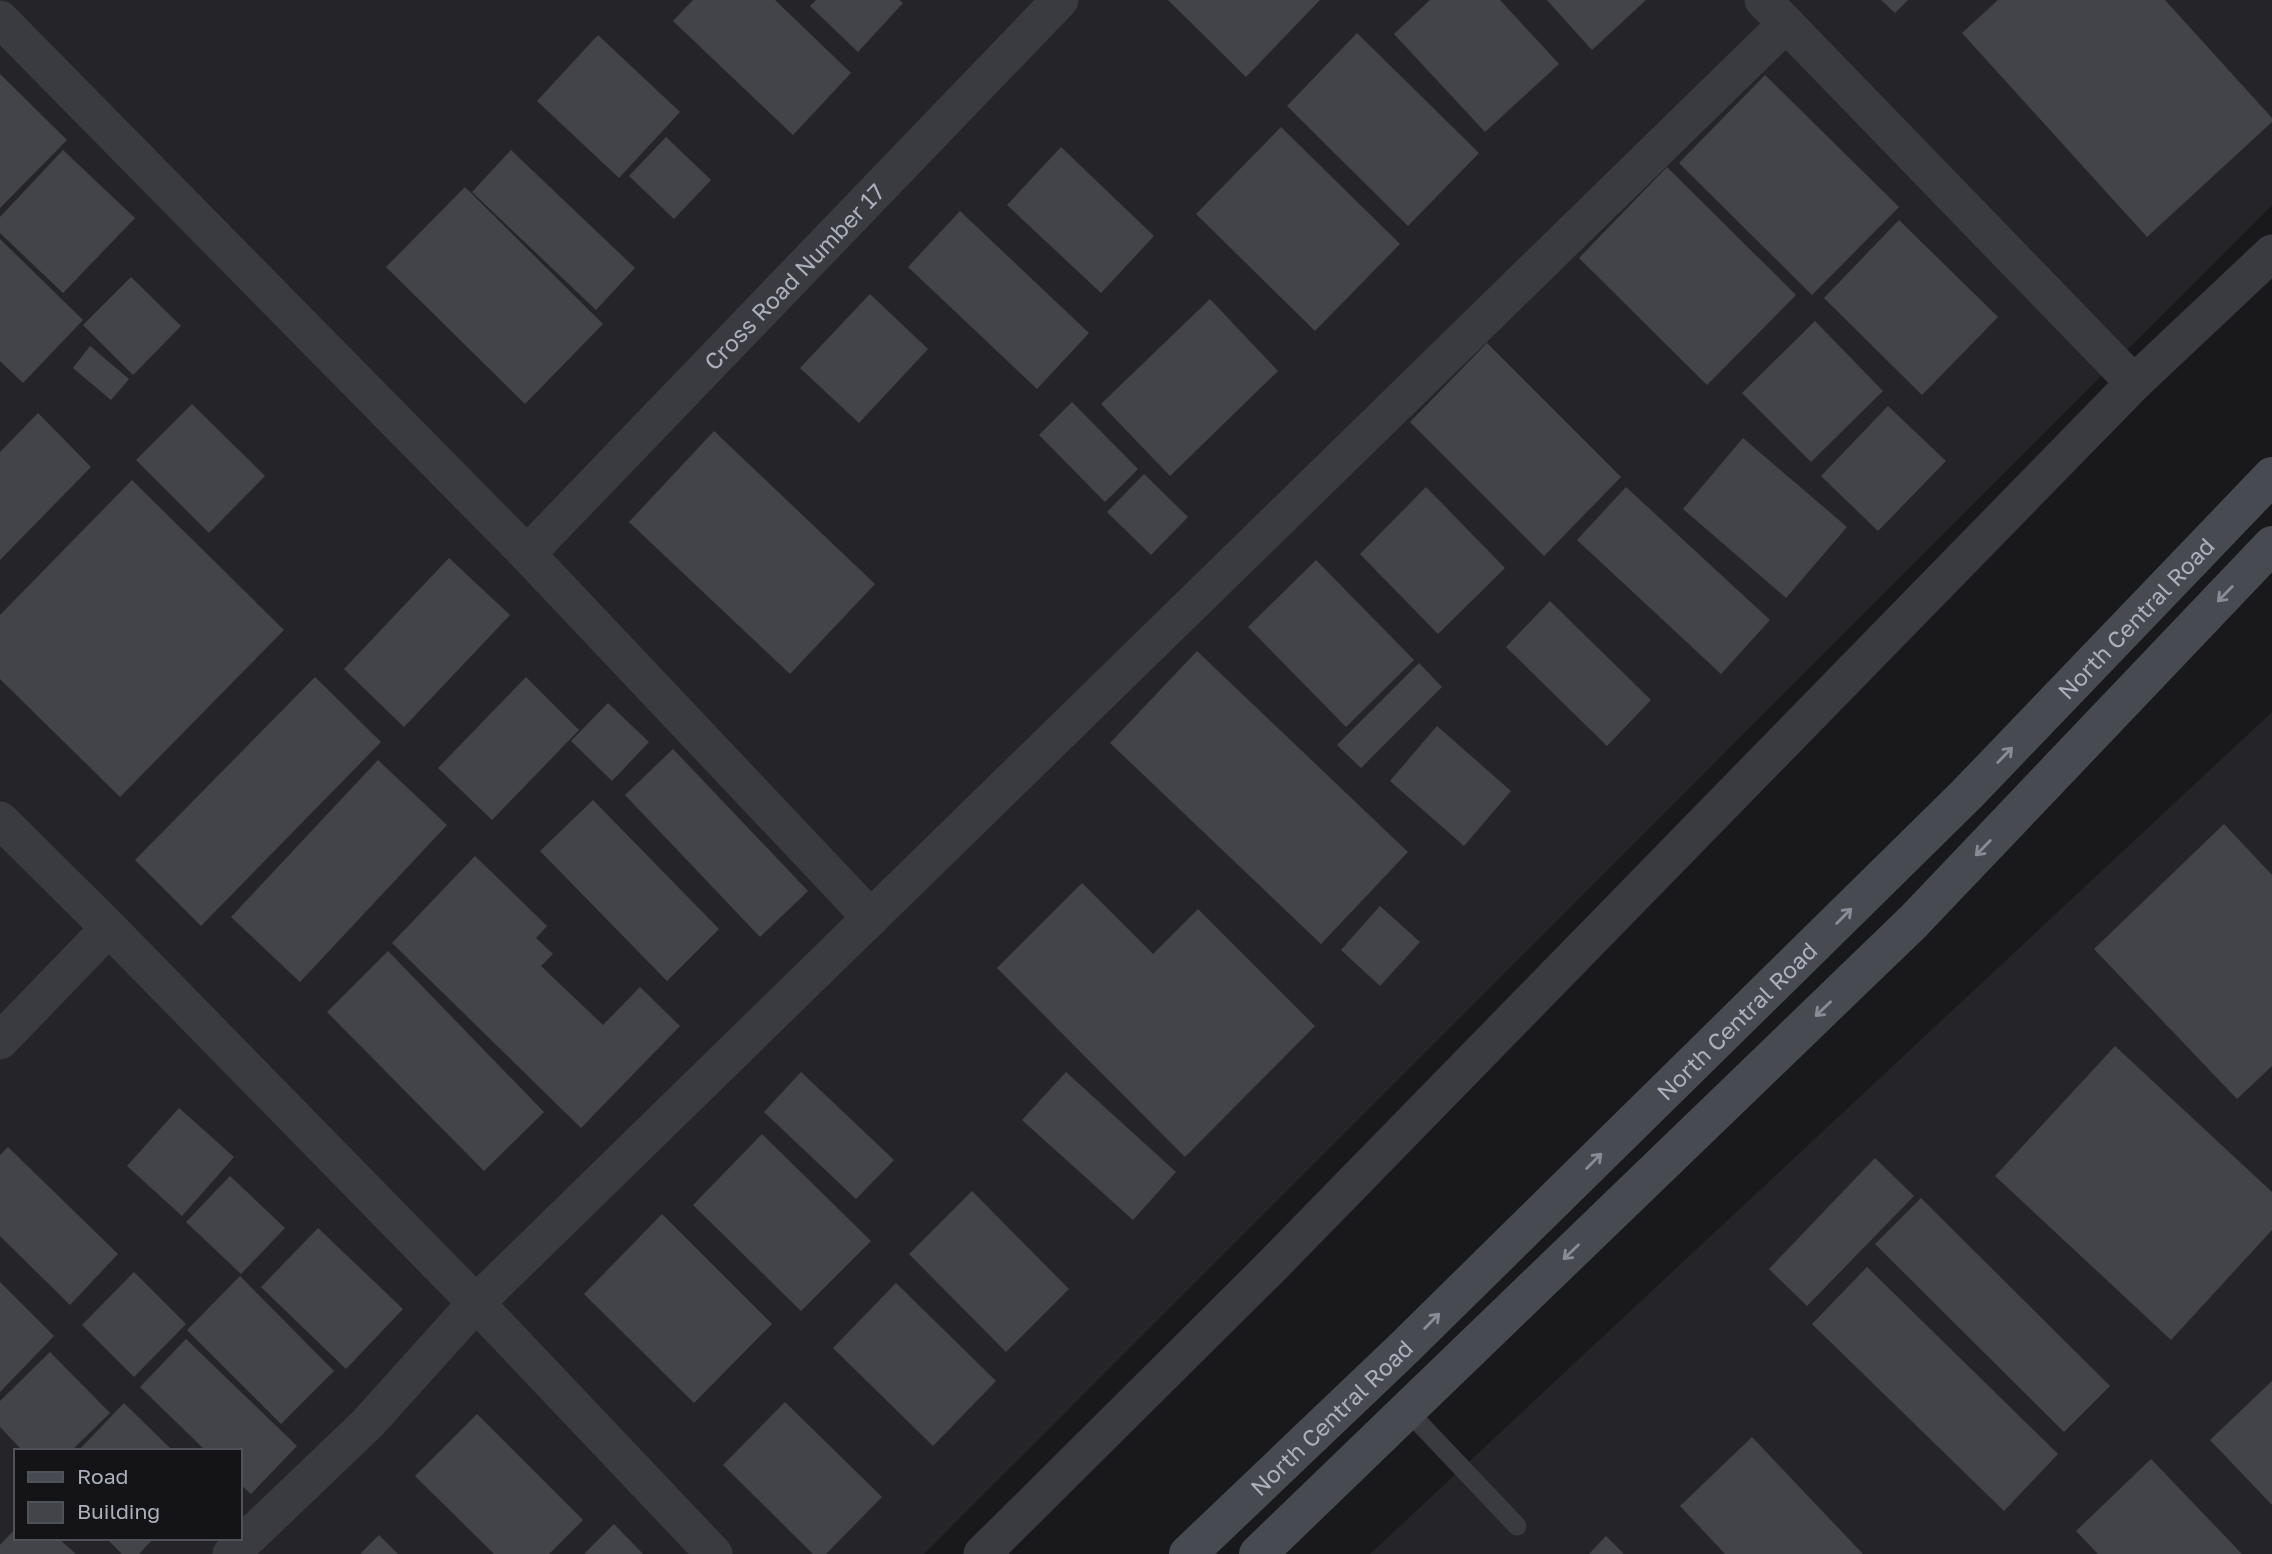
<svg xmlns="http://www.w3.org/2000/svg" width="2272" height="1554" font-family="'Golos Text',sans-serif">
<rect width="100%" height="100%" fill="#19191c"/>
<!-- built -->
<g fill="#252529" fill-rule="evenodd">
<path d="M 0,0 L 2272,0 L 2272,205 L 924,1554 L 0,1554 ZM 16,1451 L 240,1451 L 240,1538 L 16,1538 Z"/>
<polygon points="2272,712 2272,1554 1370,1554"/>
</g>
<!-- building -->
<g fill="#434449">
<polygon points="693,0 775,0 851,73 793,135 673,21"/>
<polygon points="816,0 899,0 903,3 858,52 810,6"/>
<polygon points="1168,0 1320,0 1246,77"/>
<polygon points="1430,0 1500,0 1559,64 1485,132 1394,34"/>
<polygon points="1547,0 1646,0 1592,50"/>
<polygon points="1881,0 1908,0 1895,13"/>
<polygon points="1998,0 2165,0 2272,118 2272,122 2147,237 1962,33"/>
<polygon points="1357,33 1479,153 1408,226 1287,106"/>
<polygon points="598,35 680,112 619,178 537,101"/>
<polygon points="0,74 67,140 0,208"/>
<polygon points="1765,75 1899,207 1812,295 1679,163"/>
<polygon points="1281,127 1400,244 1315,331 1196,214"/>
<polygon points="666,137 711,180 674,219 629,176"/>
<polygon points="1061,147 1154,236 1101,293 1007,205"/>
<polygon points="63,150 135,218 63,293 0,233 0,217"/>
<polygon points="511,150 635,268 596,310 472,192"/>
<polygon points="1667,167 1796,295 1707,385 1579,258"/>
<polygon points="465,187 603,324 525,404 386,267"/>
<polygon points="960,211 1089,333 1037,389 908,267"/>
<polygon points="1899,220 1998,317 1922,395 1824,298"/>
<polygon points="0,239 83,320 23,383 0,361"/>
<polygon points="131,277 181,326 133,375 83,325"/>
<polygon points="870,294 928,349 859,423 800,368"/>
<polygon points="1210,299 1278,371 1170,476 1101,404"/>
<polygon points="1815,321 1883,391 1811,462 1742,393"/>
<polygon points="1487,343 1621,477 1544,556 1410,422"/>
<polygon points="90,346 129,379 111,400 73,368"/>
<polygon points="1072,402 1138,469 1105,502 1039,435"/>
<polygon points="192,404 265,476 209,533 136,460"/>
<polygon points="1888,406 1946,461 1878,531 1821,476"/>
<polygon points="38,413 91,467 0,560 0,452"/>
<polygon points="714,431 875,584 790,674 629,522"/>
<polygon points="1743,438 1847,527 1786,598 1683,509"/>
<polygon points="1144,474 1188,517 1151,555 1107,512"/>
<polygon points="132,480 284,630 120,797 0,679 0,615"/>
<polygon points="1426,487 1505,568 1438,634 1360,554"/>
<polygon points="1626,487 1770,620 1721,674 1577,540"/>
<polygon points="449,558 510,615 404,727 344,669"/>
<polygon points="1316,560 1414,660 1346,727 1248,627"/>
<polygon points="1550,601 1651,700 1607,746 1506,647"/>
<polygon points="1197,651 1408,852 1321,944 1110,743"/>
<polygon points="1419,663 1442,687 1361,768 1337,745"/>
<polygon points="315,677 381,742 201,926 135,860"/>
<polygon points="526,677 579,730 492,820 438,768"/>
<polygon points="608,703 649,742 612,781 571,741"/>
<polygon points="1437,726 1511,791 1464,846 1390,781"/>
<polygon points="673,749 808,891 760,937 625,795"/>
<polygon points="378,760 447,825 300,982 231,917"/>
<polygon points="593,800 719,929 667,981 540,851"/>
<polygon points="2224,824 2272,875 2272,1066 2237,1099 2094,949"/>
<polygon points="475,856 547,926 536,938 553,954 541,966 603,1025 640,987 680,1026 581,1128 392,943"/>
<polygon points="1082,883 1153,954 1198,909 1315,1026 1185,1157 997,968"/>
<polygon points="1380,906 1420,942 1380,986 1341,950"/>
<polygon points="388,951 544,1112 484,1171 327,1012"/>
<polygon points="2115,1046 2272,1192 2272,1230 2171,1340 1995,1176"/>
<polygon points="801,1072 894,1160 856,1199 764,1112"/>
<polygon points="1066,1072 1176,1172 1133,1220 1022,1120"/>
<polygon points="179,1108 234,1157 182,1216 127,1166"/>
<polygon points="762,1134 871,1241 801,1311 693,1205"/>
<polygon points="8,1147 118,1254 70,1305 0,1236 0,1155"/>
<polygon points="1875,1158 1914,1196 1807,1306 1769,1269"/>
<polygon points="230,1176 285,1228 241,1274 186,1222"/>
<polygon points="972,1191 1069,1289 1006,1352 909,1254"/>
<polygon points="1921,1198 2110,1386 2064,1432 1875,1244"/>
<polygon points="662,1214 772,1324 694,1403 584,1294"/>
<polygon points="318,1228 403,1309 346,1369 261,1287"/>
<polygon points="1867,1267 2058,1454 2004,1511 1812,1324"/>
<polygon points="134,1272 186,1324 134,1377 82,1325"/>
<polygon points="240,1276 334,1371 281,1424 187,1330"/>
<polygon points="0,1282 54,1336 0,1392"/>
<polygon points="896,1283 996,1381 933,1446 833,1348"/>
<polygon points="186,1339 297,1446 251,1494 240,1484 240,1451 206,1451 140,1387"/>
<polygon points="50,1352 110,1413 71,1451 23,1451 0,1427 0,1401"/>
<polygon points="2272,1381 2272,1505 2210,1440"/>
<polygon points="785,1402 882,1497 826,1554 813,1554 723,1465"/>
<polygon points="124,1403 173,1451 78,1451"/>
<polygon points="477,1414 583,1520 549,1554 494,1554 415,1476"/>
<polygon points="1752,1437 1863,1554 1725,1554 1680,1506"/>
<polygon points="2151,1459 2242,1554 2098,1554 2076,1531"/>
<polygon points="614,1524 643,1554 584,1554"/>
<polygon points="16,1528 16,1538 58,1538 76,1554 0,1554 0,1545"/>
<polygon points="379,1535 398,1554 360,1554"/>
<polygon points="1606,1536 1624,1554 1589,1554"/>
<polygon points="106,1538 154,1538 139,1554 122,1554"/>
</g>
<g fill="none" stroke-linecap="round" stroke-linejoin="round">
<!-- service -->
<polyline stroke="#3a3b41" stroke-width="19" points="1407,1410 1517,1526"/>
<!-- minor -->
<g stroke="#3a3b41" stroke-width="37">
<polyline points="1763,0 2134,383"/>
<polyline points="0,19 527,554 871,918"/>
<path id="s1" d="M 527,554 L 1060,0"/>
<polyline points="0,820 109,928"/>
<polyline points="0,1041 109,928 476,1303 1786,24"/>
<polyline points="231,1554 368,1423 476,1303 714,1554"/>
<polyline points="982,1554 1272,1266 2134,383 2272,253"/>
</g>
<!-- secondary -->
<g stroke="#484a51" stroke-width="38">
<path id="s2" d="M 1188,1554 L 1403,1349 L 1967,794 L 2272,476"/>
<polyline points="1258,1554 1913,922 2272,545"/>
</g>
</g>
<!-- one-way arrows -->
<defs><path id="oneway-shaft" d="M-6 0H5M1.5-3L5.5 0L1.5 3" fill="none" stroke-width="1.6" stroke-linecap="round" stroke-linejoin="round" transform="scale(1.75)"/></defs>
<g stroke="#888c97">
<use href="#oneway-shaft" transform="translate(2225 594) rotate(134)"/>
<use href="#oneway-shaft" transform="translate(2005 755) rotate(-46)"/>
<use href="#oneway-shaft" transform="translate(1983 848) rotate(134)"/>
<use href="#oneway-shaft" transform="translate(1844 916) rotate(-45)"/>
<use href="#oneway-shaft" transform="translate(1823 1009) rotate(136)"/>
<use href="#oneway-shaft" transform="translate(1594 1161) rotate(-45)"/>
<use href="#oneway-shaft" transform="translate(1571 1252) rotate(136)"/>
<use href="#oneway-shaft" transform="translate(1432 1321) rotate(-45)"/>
</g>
<g text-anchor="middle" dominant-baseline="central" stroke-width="7" stroke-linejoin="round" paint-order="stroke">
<!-- street labels -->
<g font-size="23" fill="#abb0bc" stroke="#141417">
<text stroke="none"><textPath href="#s1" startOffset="385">Cross Road Number 17</textPath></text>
<text stroke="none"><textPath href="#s2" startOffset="1332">North Central Road</textPath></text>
<text stroke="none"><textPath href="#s2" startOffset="765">North Central Road</textPath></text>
<text stroke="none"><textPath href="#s2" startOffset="198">North Central Road</textPath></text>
</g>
</g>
<!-- legend -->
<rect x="14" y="1449" width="228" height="91" fill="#141417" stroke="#505259" stroke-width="2"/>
<rect x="28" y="1472" width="35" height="10" fill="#484a51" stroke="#505259" stroke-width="2"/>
<text x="77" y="1484" font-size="21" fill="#abb0bc">Road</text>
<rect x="28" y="1502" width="35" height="21" fill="#434449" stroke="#505259" stroke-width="2"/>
<text x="77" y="1519" font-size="21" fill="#abb0bc">Building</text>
</svg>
